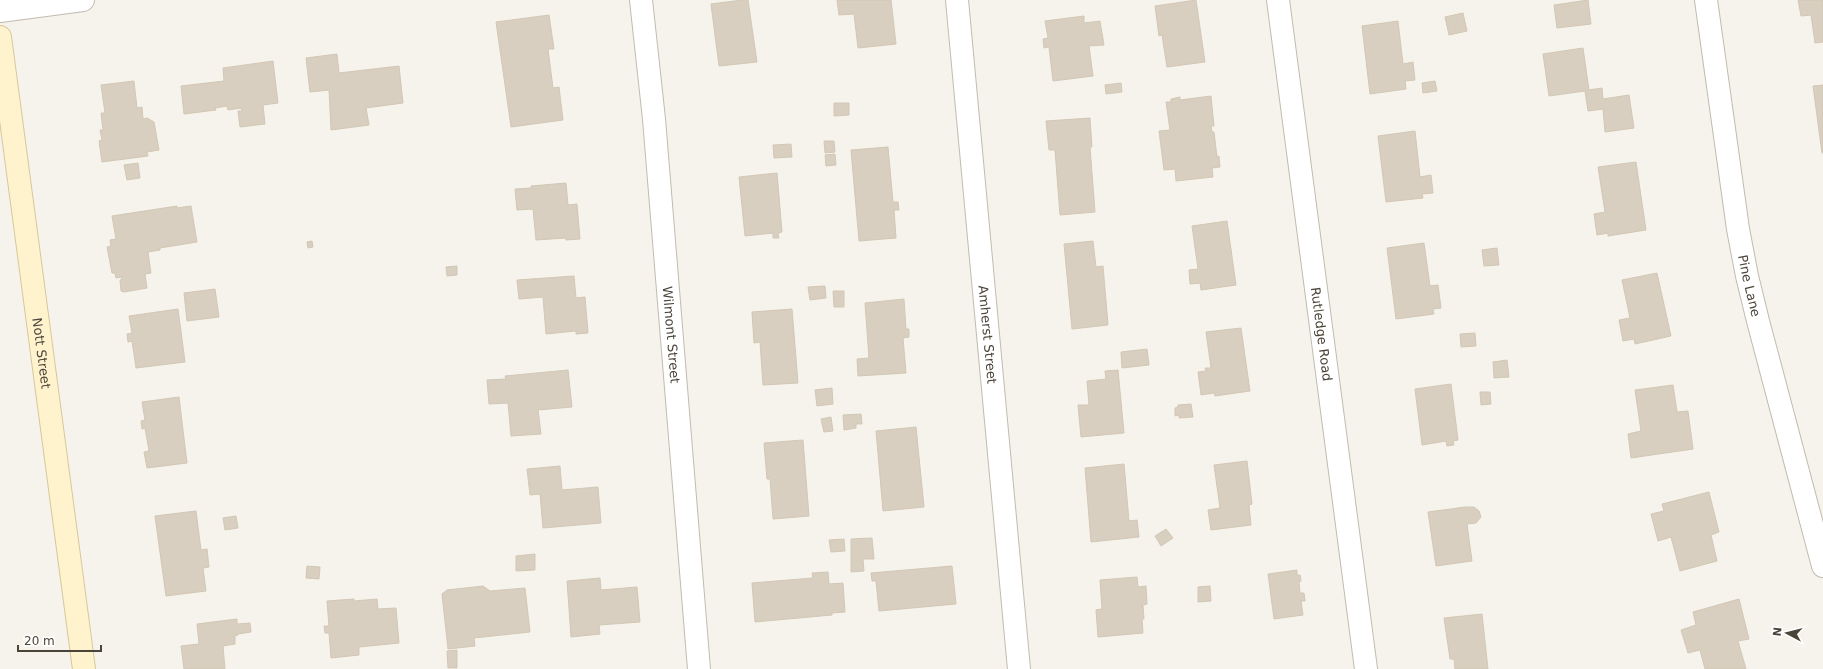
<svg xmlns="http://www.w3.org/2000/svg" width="1823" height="669" font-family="'DejaVu Sans',sans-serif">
<rect width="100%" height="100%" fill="#f6f3ec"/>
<!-- building -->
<g fill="#d8cfc1" stroke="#d3c7b4">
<polygon points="742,0 748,0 757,62 719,66 711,4"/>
<polygon points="837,0 891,0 896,44 858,48 854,14 839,15"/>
<polygon points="1196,0 1205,62 1167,67 1162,35 1159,36 1155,6"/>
<polygon points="1588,0 1591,24 1557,28 1554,5"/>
<polygon points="1798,0 1823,0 1823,42 1815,43 1811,15 1801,16"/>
<polygon points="1463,13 1467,31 1449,35 1445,17"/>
<polygon points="549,15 554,49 548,49 553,88 559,87 563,120 511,127 496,22"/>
<polygon points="1084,16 1084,23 1100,21 1104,45 1089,46 1093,76 1053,81 1049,47 1044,48 1043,39 1048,38 1045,21"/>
<polygon points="1398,21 1403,64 1413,62 1415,80 1405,81 1406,89 1370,94 1362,26"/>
<polygon points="1583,48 1589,90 1602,88 1603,99 1629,95 1634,128 1605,132 1603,109 1588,111 1585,91 1549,96 1543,54"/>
<polygon points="337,54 339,73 399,66 403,103 366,108 369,125 331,130 329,90 310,92 306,58"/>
<polygon points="273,61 278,103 263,105 265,124 240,127 238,111 242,111 241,108 228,110 227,106 215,108 216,110 184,114 181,86 224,81 223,68"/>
<polygon points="134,81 137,108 142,107 143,119 147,118 154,122 159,150 147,152 148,156 102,162 99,141 102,140 100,130 103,130 101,113 105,113 101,85"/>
<polygon points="1435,81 1437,91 1423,93 1422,83"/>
<polygon points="1121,83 1122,92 1106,94 1105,85"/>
<polygon points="1823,85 1823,153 1822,153 1813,86"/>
<polygon points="1211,96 1214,126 1211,126 1212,132 1214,132 1217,157 1219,156 1220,167 1212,168 1213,177 1176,181 1175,169 1164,170 1159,131 1170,130 1166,102 1171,102 1171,99 1180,97 1180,100"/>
<polygon points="834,103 849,103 849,115 834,116"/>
<polygon points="1090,118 1092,147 1090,147 1095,212 1060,215 1055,150 1049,150 1046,121"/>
<polygon points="1415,131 1420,177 1431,175 1433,193 1422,194 1423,198 1386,202 1378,136"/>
<polygon points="824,141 834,141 835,152 825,153"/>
<polygon points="791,144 792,157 774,158 773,145"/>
<polygon points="888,147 893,202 898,202 899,210 894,210 896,238 859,241 851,150"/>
<polygon points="835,154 836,165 826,166 825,155"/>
<polygon points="1636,162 1646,230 1608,236 1608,233 1597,235 1594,214 1605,212 1598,167"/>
<polygon points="138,163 140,178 127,180 124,165"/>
<polygon points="777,173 782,232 778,233 779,238 773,238 773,233 745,236 739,177"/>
<polygon points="566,183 568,205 577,204 580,239 566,240 566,238 536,240 533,209 517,210 515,189 531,188 531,186"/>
<polygon points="177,206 177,208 191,206 197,242 160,248 160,250 148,252 151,273 145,274 147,288 124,292 121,291 120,280 122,279 122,277 116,278 115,273 112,273 107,247 111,246 110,240 116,239 112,216"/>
<polygon points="1227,221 1236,285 1201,290 1200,283 1190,284 1189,270 1198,269 1192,226"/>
<polygon points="312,241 313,247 308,248 307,242"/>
<polygon points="1093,241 1096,267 1103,266 1108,325 1072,329 1064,244"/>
<polygon points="1424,243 1430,286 1438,285 1441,308 1433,309 1434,314 1396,319 1387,248"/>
<polygon points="1497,248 1499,265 1484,266 1482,250"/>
<polygon points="457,266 457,275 447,276 446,267"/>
<polygon points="1657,273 1671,336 1635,344 1634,339 1623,341 1619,320 1630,318 1622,280"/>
<polygon points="574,276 576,298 585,297 588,333 576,334 576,331 546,334 543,297 519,299 517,280"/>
<polygon points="825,286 826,298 810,300 808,287"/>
<polygon points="215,289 219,317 187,321 184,293"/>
<polygon points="833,291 844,291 844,307 834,307"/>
<polygon points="904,299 906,329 909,329 909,337 903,338 906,373 858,376 857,359 869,358 865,303"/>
<polygon points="178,309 185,362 136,368 132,341 128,342 127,334 132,333 129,316"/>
<polygon points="792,309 798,383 763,385 760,342 754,343 752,312"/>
<polygon points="1241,328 1250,391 1215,396 1214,393 1201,395 1198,372 1206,371 1205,368 1211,368 1206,332"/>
<polygon points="1475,333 1476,346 1461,347 1460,334"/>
<polygon points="1147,349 1149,365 1122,368 1121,352"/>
<polygon points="1507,360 1509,377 1494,378 1493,362"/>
<polygon points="568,370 572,407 538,410 541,434 511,436 508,403 489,404 487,380 506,379 505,376"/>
<polygon points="1118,370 1124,433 1081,437 1078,405 1089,405 1087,381 1106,379 1105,371"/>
<polygon points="1451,384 1458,440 1453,441 1454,445 1447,446 1446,441 1422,445 1415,389"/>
<polygon points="1673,385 1677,412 1688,411 1693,449 1631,458 1628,434 1641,431 1635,390"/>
<polygon points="832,388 833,404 817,406 815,390"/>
<polygon points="1480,392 1490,392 1491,404 1481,405"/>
<polygon points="179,397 187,463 147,468 144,452 149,451 145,428 142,429 141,421 145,420 142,402"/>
<polygon points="1191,404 1193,417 1179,418 1179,415 1175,416 1175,408 1178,407 1178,405"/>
<polygon points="861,414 862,424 856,424 856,428 844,430 843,415"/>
<polygon points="831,417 833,431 824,432 821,419"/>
<polygon points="916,427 924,507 883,511 876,431"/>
<polygon points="803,440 809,516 773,519 770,479 767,479 764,443"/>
<polygon points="1247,461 1252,504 1249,505 1251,525 1211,530 1208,510 1220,508 1214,465"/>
<polygon points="1124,464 1129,521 1137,520 1139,537 1091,542 1085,468"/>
<polygon points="560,466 562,490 598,487 601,523 543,528 540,494 530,495 527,469"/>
<polygon points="1709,492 1719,532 1711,535 1717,561 1680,571 1671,537 1658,541 1651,514 1664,511 1662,504"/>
<polygon points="1465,507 1474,507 1479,511 1481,517 1476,523 1467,524 1472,561 1436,566 1428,512"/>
<polygon points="196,511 201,550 207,549 209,567 203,568 206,591 166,596 155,516"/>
<polygon points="236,516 238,528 225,530 223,518"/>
<polygon points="1166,529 1173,538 1161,546 1155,536"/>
<polygon points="872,538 874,559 863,559 864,571 851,572 851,539"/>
<polygon points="844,539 845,551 831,552 829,540"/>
<polygon points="535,554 535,570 516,571 516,556"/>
<polygon points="307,566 320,567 319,579 306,578"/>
<polygon points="952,566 956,604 879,611 876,581 872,581 871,573"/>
<polygon points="1297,570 1297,575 1300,575 1301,581 1299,582 1300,593 1304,593 1305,601 1301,601 1303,615 1274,619 1268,574"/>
<polygon points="828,572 829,584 843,583 845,612 832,613 832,615 755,622 752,583 813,578 812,573"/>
<polygon points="1137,577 1138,587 1146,586 1147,604 1140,606 1143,606 1144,619 1142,619 1143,633 1098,637 1096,610 1102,609 1100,580"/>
<polygon points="600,578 601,590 637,587 640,622 599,625 600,634 571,637 567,581"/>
<polygon points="483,586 490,591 525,588 530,632 474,638 475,646 448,649 442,594 447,590"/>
<polygon points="1210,586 1211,601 1198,602 1198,587"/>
<polygon points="354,599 354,601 377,599 378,609 396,608 399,643 359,647 359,655 331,658 329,633 325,633 324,626 329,626 327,601"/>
<polygon points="1739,599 1749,639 1738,641 1746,669 1705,669 1700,650 1688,653 1681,630 1696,625 1693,612"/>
<polygon points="1482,614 1488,669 1455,669 1454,659 1450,659 1444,618"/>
<polygon points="237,619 237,624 250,623 251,632 238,634 238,635 235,636 235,644 223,646 225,669 184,669 181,646 199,644 197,624"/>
<polygon points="457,650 457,668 448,668 447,651"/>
</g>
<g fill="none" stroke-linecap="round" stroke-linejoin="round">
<!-- street casing -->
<g stroke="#c2bbae" stroke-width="24">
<g id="street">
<path id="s1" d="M 641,0 L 654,119 L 699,669"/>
<path id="s2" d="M 957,0 L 1019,669"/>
<path id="s3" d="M 1278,0 L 1366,669"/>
<path id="s4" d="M 1706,0 L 1738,229 L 1747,276 L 1758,321 L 1823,566"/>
<polyline points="0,11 83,0"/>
</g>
</g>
<!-- secondary casing -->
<g stroke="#d6c79b" stroke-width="24">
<g id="secondary">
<path id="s5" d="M 0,37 L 84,669"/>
</g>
</g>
<!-- street -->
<use href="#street" stroke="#fff" stroke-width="22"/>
<!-- secondary -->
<use href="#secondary" stroke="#fff3cd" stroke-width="22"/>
</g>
<g text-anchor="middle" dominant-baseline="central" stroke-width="3" stroke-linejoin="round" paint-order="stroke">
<!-- street labels -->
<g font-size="13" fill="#4b4439" stroke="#fff">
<text stroke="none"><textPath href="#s4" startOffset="289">Pine Lane</textPath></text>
<text stroke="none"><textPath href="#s1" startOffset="336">Wilmont Street</textPath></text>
<text stroke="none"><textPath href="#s2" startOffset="336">Amherst Street</textPath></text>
<text stroke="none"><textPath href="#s3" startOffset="337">Rutledge Road</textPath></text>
<text stroke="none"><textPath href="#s5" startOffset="319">Nott Street</textPath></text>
</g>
</g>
<!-- north arrow -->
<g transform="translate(1787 633) rotate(277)" stroke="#ffffff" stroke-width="3" paint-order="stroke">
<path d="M0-3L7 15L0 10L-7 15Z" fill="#4b4439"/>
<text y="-6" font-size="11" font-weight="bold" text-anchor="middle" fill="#4b4439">N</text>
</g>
<!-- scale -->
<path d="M18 645v6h83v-6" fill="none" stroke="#4b4439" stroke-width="2"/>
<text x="24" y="645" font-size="12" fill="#4b4439" stroke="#ffffff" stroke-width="3" paint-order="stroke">20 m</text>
</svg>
